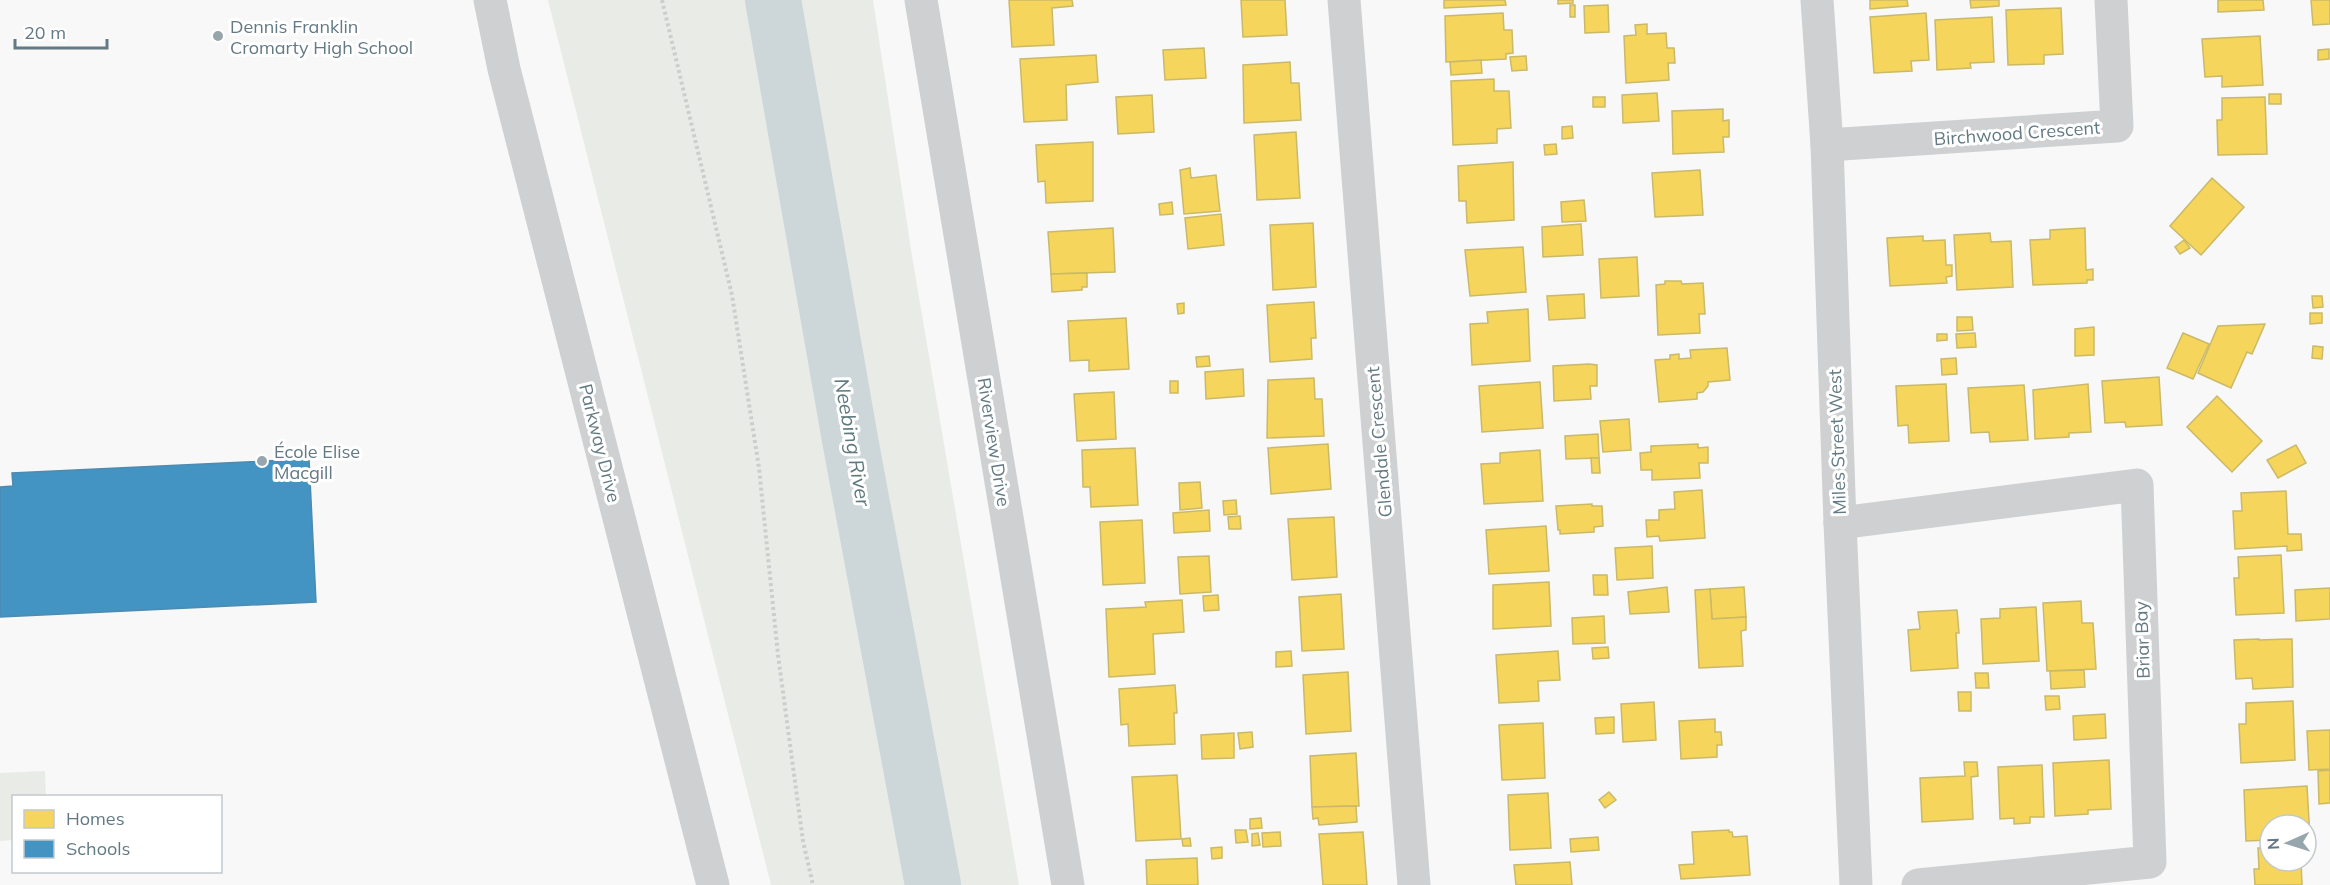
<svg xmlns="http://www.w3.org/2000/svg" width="2330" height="885" font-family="Mulish,sans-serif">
<rect width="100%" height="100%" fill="#f8f8f8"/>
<!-- green -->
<g fill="#e9ebe6">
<polygon points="548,0 873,0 912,256 1019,885 771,885"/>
<polygon points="45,771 46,796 14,796 13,840 0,841 0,773"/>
</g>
<!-- homes -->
<g fill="#f6d55c" stroke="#cab968" stroke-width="1.5">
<polygon points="1009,0 1072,0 1073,6 1052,8 1054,45 1012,47"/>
<polygon points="1241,0 1285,0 1287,35 1243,37"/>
<polygon points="1444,0 1505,0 1506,5 1444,8"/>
<polygon points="1558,0 1573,0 1573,3 1558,4"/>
<polygon points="1870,0 1907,0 1908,6 1870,9"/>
<polygon points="1970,0 1999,0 1999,6 1971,8"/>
<polygon points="2218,0 2263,0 2264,10 2218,12"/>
<polygon points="2311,0 2330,0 2330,24 2313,25"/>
<rect x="1570" y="5" width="5" height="12"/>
<polygon points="1608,5 1609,32 1585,33 1584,6"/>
<polygon points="2061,8 2063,54 2044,55 2044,64 2008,65 2006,10"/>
<polygon points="1503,13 1504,30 1512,30 1513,53 1506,54 1506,59 1446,62 1445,16"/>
<polygon points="1926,13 1929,60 1911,61 1912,71 1874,73 1870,17"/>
<polygon points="1992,17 1994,62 1970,63 1971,68 1937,70 1935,20"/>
<polygon points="1647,24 1647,34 1666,33 1667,48 1674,48 1675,63 1668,63 1669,80 1626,83 1624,36 1636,35 1635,25"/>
<polygon points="2260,36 2263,85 2222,87 2222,76 2205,77 2202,39"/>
<polygon points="1204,48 1206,78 1165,80 1163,50"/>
<polygon points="2329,49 2329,59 2318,60 2318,50"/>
<polygon points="1096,55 1098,82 1066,85 1067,120 1024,122 1020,59"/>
<polygon points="1526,56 1527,70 1512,71 1510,57"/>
<polygon points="1481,60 1482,73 1451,75 1450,62"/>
<polygon points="1290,62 1291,83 1299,83 1301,120 1244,123 1243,65"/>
<polygon points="1494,79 1494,91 1509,91 1511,128 1497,129 1497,143 1453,145 1451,81"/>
<polygon points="1657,93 1659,121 1623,123 1622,95"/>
<rect x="2269" y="94" width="12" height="10"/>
<polygon points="1152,95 1154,132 1118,134 1116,97"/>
<rect x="1593" y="97" width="12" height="10"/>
<polygon points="2265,97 2267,154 2218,155 2217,120 2222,120 2222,98"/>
<polygon points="1723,109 1723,121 1729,120 1729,137 1723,137 1724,152 1673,154 1672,111"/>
<polygon points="1572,126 1573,138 1562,139 1562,127"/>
<polygon points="1296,132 1300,198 1257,200 1254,135"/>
<polygon points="1093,142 1093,201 1046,203 1045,181 1038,182 1036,145"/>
<polygon points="1556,144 1557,154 1545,155 1544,145"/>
<polygon points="1513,162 1514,220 1467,223 1466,201 1459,201 1458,166"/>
<polygon points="1190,168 1191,178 1216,175 1220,211 1184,214 1180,170"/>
<polygon points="1700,170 1703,215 1655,217 1652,173"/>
<polygon points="2212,178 2244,207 2201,255 2170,226"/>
<polygon points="1584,200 1586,221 1562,222 1561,202"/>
<polygon points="1172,202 1173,214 1160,215 1159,204"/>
<polygon points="1221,214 1224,245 1188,249 1185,218"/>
<polygon points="1313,223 1316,287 1273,290 1270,225"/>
<polygon points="1581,224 1583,255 1543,257 1542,227"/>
<polygon points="1113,228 1115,272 1051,274 1048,232"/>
<polygon points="2085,228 2086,270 2093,269 2093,280 2087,280 2087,283 2033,285 2030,240 2050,239 2050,230"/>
<polygon points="1990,233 1991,242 2011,241 2013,287 1957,290 1954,235"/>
<polygon points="1923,236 1923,241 1945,240 1946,265 1952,265 1952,276 1946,277 1947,283 1890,286 1887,238"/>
<polygon points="2184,240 2190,248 2180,254 2175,247"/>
<polygon points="1523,247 1526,292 1470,296 1465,250"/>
<polygon points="1637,257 1639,296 1601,298 1599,259"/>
<polygon points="1087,273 1087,287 1082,287 1082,290 1052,292 1051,274"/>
<polygon points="1665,281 1681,281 1682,284 1703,283 1705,314 1699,314 1700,333 1658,335 1656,285 1665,284"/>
<polygon points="1584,294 1585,318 1549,320 1547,296"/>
<polygon points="2312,296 2322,296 2323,307 2313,308"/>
<polygon points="1314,302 1316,338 1311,338 1312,359 1270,362 1267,305"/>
<polygon points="1184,303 1184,313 1178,314 1177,304"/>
<polygon points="1528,309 1530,361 1472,365 1470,324 1488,323 1487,312"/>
<polygon points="2310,313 2322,313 2322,323 2310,324"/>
<polygon points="1957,317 1972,317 1973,330 1957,331"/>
<polygon points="1126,318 1129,369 1089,371 1089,360 1070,361 1068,321"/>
<polygon points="2265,324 2252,354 2247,352 2231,388 2198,373 2218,326"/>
<polygon points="2094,327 2094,355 2075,356 2075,329"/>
<polygon points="1975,333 1976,347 1957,348 1956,334"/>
<polygon points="2183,333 2209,344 2193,379 2167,368"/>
<polygon points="1937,334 1947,334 1947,340 1937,341"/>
<polygon points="2313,346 2323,347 2322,359 2312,358"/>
<polygon points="1727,348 1730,380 1708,382 1708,386 1703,392 1697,393 1697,399 1659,402 1655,360 1670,359 1670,355 1679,354 1679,359 1691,358 1690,350"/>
<polygon points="1209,356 1210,366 1197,367 1196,357"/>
<polygon points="1956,358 1957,374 1942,375 1941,359"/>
<polygon points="1589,364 1597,365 1597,386 1590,386 1591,399 1554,401 1553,366"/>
<polygon points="1243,369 1244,396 1206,399 1205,372"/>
<polygon points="2159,377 2162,425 2126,427 2125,422 2105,423 2102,381"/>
<polygon points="1314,378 1315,399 1322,399 1324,436 1267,438 1268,380"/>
<rect x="1170" y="381" width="8" height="12"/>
<polygon points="1540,382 1543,428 1482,432 1479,386"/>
<polygon points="1946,384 1949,441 1909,443 1908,425 1898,426 1896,386"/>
<polygon points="2088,384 2091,432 2069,433 2069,437 2035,439 2033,390"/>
<polygon points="2024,385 2028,440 1990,442 1989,432 1971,433 1968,388"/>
<polygon points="1114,392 1116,439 1077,441 1074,394"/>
<polygon points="2217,396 2262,441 2232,472 2187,427"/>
<polygon points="1629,419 1631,450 1603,452 1600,421"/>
<polygon points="1598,434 1599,458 1566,459 1565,436"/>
<polygon points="1328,444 1331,489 1271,494 1268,448"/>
<polygon points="1698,444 1698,448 1708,447 1708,463 1699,463 1700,478 1652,480 1652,470 1641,470 1640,453 1651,452 1651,446"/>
<polygon points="2296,445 2306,463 2278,478 2267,460"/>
<polygon points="1135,448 1138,505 1091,507 1090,487 1083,487 1082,450"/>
<polygon points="1540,450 1543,501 1484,504 1481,464 1500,463 1500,453"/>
<polygon points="1591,458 1599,458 1600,473 1592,473"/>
<polygon points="1200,482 1202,508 1180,510 1179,483"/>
<polygon points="1702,490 1705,538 1660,541 1659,536 1647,537 1646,520 1659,520 1659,510 1675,509 1674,492"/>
<polygon points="2286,491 2288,534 2301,534 2302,550 2287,551 2287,546 2235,549 2233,511 2242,511 2241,493"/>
<polygon points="1236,500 1237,514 1224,515 1223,501"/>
<polygon points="1592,504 1592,506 1602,506 1603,526 1594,527 1594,532 1560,534 1560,530 1558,530 1556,506"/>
<polygon points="1209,510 1210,531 1174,533 1173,513"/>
<polygon points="1240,516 1241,529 1229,529 1228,517"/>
<polygon points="1334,517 1337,577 1292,580 1288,519"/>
<polygon points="1142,520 1145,583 1103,585 1100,522"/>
<polygon points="1546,526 1549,571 1489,574 1486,530"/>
<polygon points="1652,546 1653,578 1617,580 1615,548"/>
<polygon points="2281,555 2284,613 2236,615 2234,578 2239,578 2238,557"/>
<polygon points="1209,556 1211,592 1180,594 1178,557"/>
<polygon points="1593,575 1607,575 1608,595 1594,595"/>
<polygon points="1549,582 1551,626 1493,629 1493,585"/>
<polygon points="1667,587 1669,612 1630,614 1628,592"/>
<polygon points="1744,587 1746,617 1712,619 1710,589"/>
<polygon points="2330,588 2330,619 2296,621 2295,590"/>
<polygon points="1710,589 1712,619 1746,617 1746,630 1741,631 1743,666 1699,668 1695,590"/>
<polygon points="1341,594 1344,649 1302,651 1299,597"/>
<polygon points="1218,595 1219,610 1204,611 1203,596"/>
<polygon points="1182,600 1184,632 1153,634 1155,674 1109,677 1106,609 1146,607 1145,602"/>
<polygon points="2081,601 2082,623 2093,623 2096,669 2047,671 2043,603"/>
<polygon points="2036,607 2039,661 1983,664 1981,619 2000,618 2000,609"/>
<polygon points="1957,610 1959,633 1956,633 1958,668 1911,671 1908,630 1920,629 1918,612"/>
<polygon points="1604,616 1605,643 1573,644 1572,618"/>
<polygon points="2259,639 2259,640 2292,639 2293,687 2253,689 2252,678 2236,679 2234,640"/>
<polygon points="1608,647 1609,658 1593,659 1592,648"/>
<polygon points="1291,651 1292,666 1276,667 1276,652"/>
<polygon points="1558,651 1560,680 1538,681 1539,701 1499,703 1496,655"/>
<polygon points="2084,670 2085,687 2051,689 2050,671"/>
<polygon points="1348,672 1351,731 1306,734 1303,675"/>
<polygon points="1975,673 1988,673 1989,688 1976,688"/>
<polygon points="1175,685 1177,713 1174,713 1175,744 1129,746 1128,724 1121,725 1119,689"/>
<polygon points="1958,692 1971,692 1971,711 1959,711"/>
<polygon points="2045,696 2059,696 2060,709 2046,710"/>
<polygon points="2293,701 2295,760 2241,763 2239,724 2246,724 2246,703"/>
<polygon points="1654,702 1656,740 1623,742 1621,704"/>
<polygon points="2105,714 2106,738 2074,740 2073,716"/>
<polygon points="1614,717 1614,733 1596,734 1595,718"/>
<polygon points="1715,719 1715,732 1721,732 1722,745 1717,745 1717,757 1681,759 1679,721"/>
<polygon points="1543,723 1545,778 1502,780 1499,725"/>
<polygon points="2330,730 2330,769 2309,770 2307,731"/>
<polygon points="1252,732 1253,747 1240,749 1238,733"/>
<polygon points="1234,733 1234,758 1202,759 1201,735"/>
<polygon points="1356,753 1359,806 1312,807 1310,756"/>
<polygon points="2109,760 2111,809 2088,810 2088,814 2055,816 2053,763"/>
<polygon points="1964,762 1977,762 1978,776 1971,777 1973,819 1922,822 1920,778 1965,776"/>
<polygon points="2042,765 2044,817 2030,817 2030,823 2014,824 2014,818 2000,819 1998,767"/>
<polygon points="2330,770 2330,803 2319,804 2318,771"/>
<polygon points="1177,775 1181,839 1136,841 1132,777"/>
<polygon points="2307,786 2310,838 2306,838 2306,825 2270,825 2270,840 2246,841 2244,790"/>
<polygon points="1609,792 1616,800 1605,808 1599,800"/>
<polygon points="1548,793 1551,848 1510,850 1508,795"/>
<polygon points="1356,806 1357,822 1319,825 1318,818 1313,819 1312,807"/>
<polygon points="1261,818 1262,828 1250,829 1250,819"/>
<polygon points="1235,830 1246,830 1248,842 1236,843"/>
<polygon points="1729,830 1729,832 1732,832 1733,837 1747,836 1750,875 1681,879 1679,865 1694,864 1692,832"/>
<polygon points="1280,832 1281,846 1263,847 1262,833"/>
<polygon points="1363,832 1367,885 1323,885 1319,834"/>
<polygon points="1258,833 1260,845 1252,846 1252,834"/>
<polygon points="1598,837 1599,850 1571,852 1570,839"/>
<polygon points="1190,838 1191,846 1183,846 1182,839"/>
<polygon points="1222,847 1222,858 1212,859 1211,848"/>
<polygon points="2258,848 2270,848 2270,861 2301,861 2302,885 2255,885 2254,869 2259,869"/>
<polygon points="1197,858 1198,885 1147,885 1146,860"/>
<polygon points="1570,862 1572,885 1516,885 1514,865"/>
</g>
<!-- schools -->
<polygon fill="#4393c3" stroke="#4d8bb0" stroke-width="1.5" points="309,459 316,602 0,617 0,487 13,486 12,473"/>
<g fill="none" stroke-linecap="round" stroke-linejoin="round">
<!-- river -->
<polyline stroke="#cdd6d8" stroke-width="56" points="773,0 851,445 933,885"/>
<!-- path -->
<polyline stroke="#cccece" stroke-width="4" stroke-dasharray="3 3" stroke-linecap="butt" points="662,0 732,295 759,468 778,655 803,841 813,885"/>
<!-- minor -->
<g stroke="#ced0d1" stroke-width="33">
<polyline points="490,0 504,69 713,885"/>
<polyline points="921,0 1068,885"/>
<polyline points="1344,0 1414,885"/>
<polyline points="1817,0 1827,145 1840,523 1856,885"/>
<polyline points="1827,145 2117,126 2111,0"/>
<polyline points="1840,523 2137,485 2150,862 1918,885"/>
</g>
</g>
<!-- markers -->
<g fill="#97a5ac" stroke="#fff" stroke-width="2">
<circle cx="218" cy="36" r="6"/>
<circle cx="262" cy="461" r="6"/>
</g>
<g text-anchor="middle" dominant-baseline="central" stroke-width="6" stroke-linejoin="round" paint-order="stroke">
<!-- poi labels -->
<g font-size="18" fill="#637983" stroke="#fff" text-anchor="start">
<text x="230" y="26">Dennis Franklin<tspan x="230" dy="21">Cromarty High School</tspan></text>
<text x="274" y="451">École Elise<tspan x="274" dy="21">Macgill</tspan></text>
</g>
<!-- street labels -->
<g font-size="18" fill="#637983" stroke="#fff">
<text transform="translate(2017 133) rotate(-4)">Birchwood Crescent</text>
<text transform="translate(994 442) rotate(81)">Riverview Drive</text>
<text transform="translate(1379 442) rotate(-95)">Glendale Crescent</text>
<text transform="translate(1837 442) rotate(-92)">Miles Street West</text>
<text transform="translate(600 443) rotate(76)">Parkway Drive</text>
<text transform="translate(2142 640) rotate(-92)">Briar Bay</text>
</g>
<!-- water labels -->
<g font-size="20" font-style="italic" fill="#5e787c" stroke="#fff">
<text transform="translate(853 442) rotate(80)">Neebing River</text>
</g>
</g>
<!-- legend -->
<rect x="12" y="795" width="210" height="78" fill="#ffffff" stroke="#c1c9cd" stroke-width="1.5"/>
<rect x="24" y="810" width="30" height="18" fill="#f6d55c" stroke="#c1c9cd" stroke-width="1.5"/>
<text x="66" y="825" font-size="18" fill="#637983">Homes</text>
<rect x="24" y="840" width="30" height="18" fill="#4393c3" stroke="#c1c9cd" stroke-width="1.5"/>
<text x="66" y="855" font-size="18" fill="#637983">Schools</text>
<!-- north arrow -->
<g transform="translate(2288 843) rotate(267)"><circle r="28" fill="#ffffff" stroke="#c1c9cd" stroke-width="1.5"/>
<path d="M0-4.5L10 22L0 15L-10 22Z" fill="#97a5ac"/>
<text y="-9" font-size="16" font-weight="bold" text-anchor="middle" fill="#637983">N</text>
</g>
<!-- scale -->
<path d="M15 39v9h92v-9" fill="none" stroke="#637983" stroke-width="3"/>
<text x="24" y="39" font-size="18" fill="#637983" stroke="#ffffff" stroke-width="4.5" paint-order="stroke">20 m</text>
</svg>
